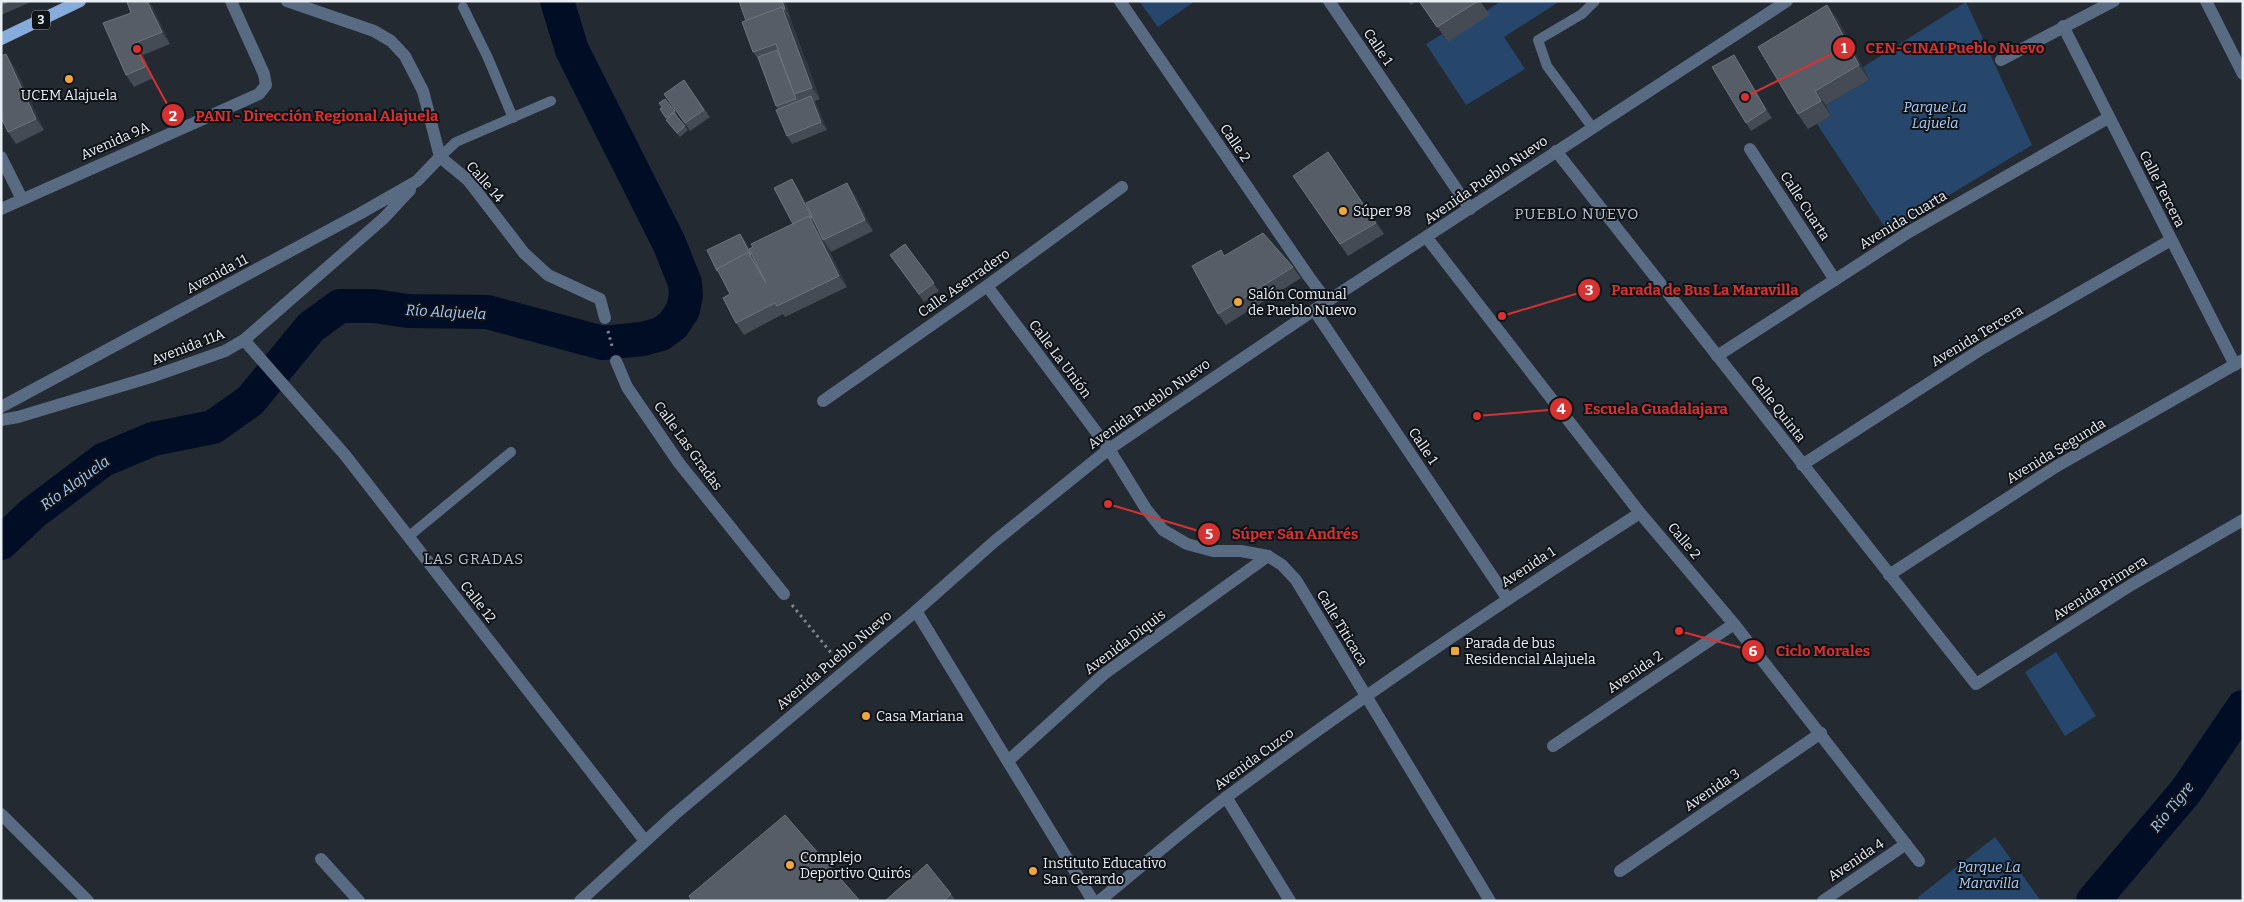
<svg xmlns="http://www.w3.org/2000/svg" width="2244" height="902" font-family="Bitter,serif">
<rect width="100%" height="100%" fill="#232a32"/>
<!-- green -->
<g fill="#26466c">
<polygon points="1139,1 1195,1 1158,27"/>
<polygon points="1501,1 1560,1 1504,37 1525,69 1466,105 1426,44 1442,34 1448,42 1489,15 1486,11"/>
<polygon points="1966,2 2032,145 1888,232 1817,124 1831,116 1826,105 1869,80 1863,67"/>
<polygon points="2056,652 2096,716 2065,736 2025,672"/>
<polygon points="1995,837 2041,901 1919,901 1918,897"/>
</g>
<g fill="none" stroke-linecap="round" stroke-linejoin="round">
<!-- river -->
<g stroke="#000d25" stroke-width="34">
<polyline points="1,543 33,513 103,460 153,439 213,427 250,401 311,327 340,306 374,306 408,311 487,312 603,343 642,339 661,334 673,325 683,310 686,295 685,283 669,243 572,50 557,1"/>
<polyline points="2093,901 2186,791 2243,707"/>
</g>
<!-- path -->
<g stroke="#81878e" stroke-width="3" stroke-dasharray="2.5 4" stroke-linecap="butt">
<polyline points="608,331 612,346"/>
<polyline points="792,605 837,660"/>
</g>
<!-- lane -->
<g stroke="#586b82" stroke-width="10">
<polyline points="463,7 488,58 513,118"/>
<polyline points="1592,127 1547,66 1538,40 1582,14 1595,1"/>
<polyline points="440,157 456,142 551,101"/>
<polyline points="408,537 511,452"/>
</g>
<!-- street -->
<g stroke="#586b82" stroke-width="12">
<polyline points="287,1 374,31 391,41 405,56 423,91 440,157 468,180 524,253 548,275 600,299 605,318"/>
<polyline points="1120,1 1309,277 1327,301"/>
<polyline points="1329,1 1470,209"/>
<polyline points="2206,1 2243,74"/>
<polyline points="2063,26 2235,365"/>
<polyline points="2001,60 2114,1"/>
<polyline points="1750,149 1835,280"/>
<polyline points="1556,151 1976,684 2131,585 2243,520"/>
<polyline points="1,157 22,199"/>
<polyline points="1,209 259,94 266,85 264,74 231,1"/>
<polyline points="1427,238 1640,513 1734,624 1919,861"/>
<polyline points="987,286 1109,449 1146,509 1163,530 1187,544 1213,551 1241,551 1268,556 1282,565 1296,580 1490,901"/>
<polyline points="1314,310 1507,598"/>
<polyline points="244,340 345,455 645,841"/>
<polyline points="1717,356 1909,232 2108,118"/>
<polyline points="616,361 627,387 679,463 784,594"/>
<polyline points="823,401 987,286 1122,187"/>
<polyline points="1,407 361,213 417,181 440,157"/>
<polyline points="1,420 18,417 151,377 225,351 244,340 384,218 410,190"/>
<polyline points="1802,465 1983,348 2171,240"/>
<polyline points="1889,575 2057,466 2243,360"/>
<polyline points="916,611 1093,901"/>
<polyline points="1553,746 1734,624"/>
<polyline points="1008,761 1104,674 1268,556"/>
<polyline points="1226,797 1290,901"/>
<polyline points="1,814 88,901"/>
<polyline points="321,859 359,901"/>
<polyline points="1620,871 1821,733"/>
<polyline points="580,901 674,815 916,611 995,541 1109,449 1314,310 1787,1"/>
<path d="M 1099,901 C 1142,866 1184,829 1228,796 C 1362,696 1500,603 1640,513"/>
<polyline points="1823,901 1906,844"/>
</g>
<!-- primary -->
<polyline stroke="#85acdb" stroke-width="12" points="1,39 80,1"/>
</g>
<!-- wall -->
<g fill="#444b55">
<polygon points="1,1 33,1 1,15"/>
<polygon points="128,1 148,1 152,6 170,44 143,55 153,78 134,87 126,75 131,13"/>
<polygon points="785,1 790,17 790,18 820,99 815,101 827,130 792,144 787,136 778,109 776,106 758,59 753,52 746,21"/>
<polygon points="1408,1 1416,1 1411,5"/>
<polygon points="1419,1 1480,1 1490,15 1448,42"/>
<polygon points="1827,5 1838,20 1869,80 1826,105 1831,116 1808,129 1798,114"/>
<polygon points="1739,63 1772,118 1751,131 1746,123"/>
<polygon points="14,66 44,130 16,144 8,132"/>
<polygon points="684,80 710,117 690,131 664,94"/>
<polygon points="662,107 675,111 677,115 676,116 688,130 680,137 669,124 666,120 667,119 660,109"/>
<polygon points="1328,152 1384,234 1348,256 1293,176"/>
<polygon points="797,187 806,203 855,195 873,231 831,252 825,242 847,287 785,317 783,314 744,335 736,323 730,294 740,234 746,242 749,249 793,224"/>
<polygon points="905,244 939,291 924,302 890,255"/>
<polygon points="1225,256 1293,267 1301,278 1226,325 1218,314"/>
<polygon points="951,894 956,901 885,901"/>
</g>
<!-- shaded-wall -->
<g fill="#303740">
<polygon points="147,1 148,1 152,6 170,44 162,32"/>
<polygon points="782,1 785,1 790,17 785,9"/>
<polygon points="1827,5 1838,20 1869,80 1859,65"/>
<polygon points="782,7 790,19 820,99 812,88"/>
<polygon points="135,43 143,55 153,78 145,67"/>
<polygon points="6,54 14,66 44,130 36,119"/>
<polygon points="1734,55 1739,63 1772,118 1766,110"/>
<polygon points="1815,91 1826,105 1831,116 1821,101"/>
<polygon points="811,96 816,104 827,130 821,122"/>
<polygon points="792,179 797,187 818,226 812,218"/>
<polygon points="847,183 855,195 873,231 865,220"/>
<polygon points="809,216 817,227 847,287 839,276"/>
<polygon points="740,234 746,242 756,263 751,255"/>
</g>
<!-- building -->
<g fill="#565d66" stroke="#6d747d">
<polygon points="1,1 9,1 1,5"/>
<polygon points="128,1 147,1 162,32 135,43 145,67 126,75 103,23 131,13 127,2"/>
<polygon points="739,1 782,1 785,9 784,10 782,7 746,21"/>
<polygon points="1419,1 1478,1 1437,27"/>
<polygon points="1827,5 1859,65 1815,91 1821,101 1798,114 1758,47"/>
<polygon points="782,7 812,88 794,94 776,44 753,52 742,22"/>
<polygon points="777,50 796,99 776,106 758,57"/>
<polygon points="6,54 36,119 8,132 1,117 1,56"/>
<polygon points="1734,55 1766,110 1746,123 1712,67"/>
<polygon points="684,80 704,110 685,123 664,94"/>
<polygon points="811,96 821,122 787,136 776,110"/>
<polygon points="665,99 675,111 666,118 660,109 662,107 659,103"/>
<polygon points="674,113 685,126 677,133 666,120"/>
<polygon points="1328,152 1376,223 1340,244 1293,176"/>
<polygon points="792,179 812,218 811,218 809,216 793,224 774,188"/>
<polygon points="847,183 865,220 823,240 806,203"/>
<polygon points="809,216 839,276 777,306 775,303 736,323 723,298 730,294 717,269 748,252 766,283 749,249 753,247 751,244"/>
<polygon points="1263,233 1293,267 1218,314 1192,266 1221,250 1224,256"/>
<polygon points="740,234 751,255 748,252 717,269 717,271 707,250"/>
<polygon points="905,244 934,283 919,294 890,255"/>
<polygon points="785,815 860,901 692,901 689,896"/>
<polygon points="927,864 951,894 943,901 885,901"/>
</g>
<!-- markers -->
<g fill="#eea73d" stroke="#0f1216" stroke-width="2">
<circle cx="69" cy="79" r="5"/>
<circle cx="1343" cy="211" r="5"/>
<circle cx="1238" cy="302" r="5"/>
<rect x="1450" y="646" width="10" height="10" rx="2.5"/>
<circle cx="866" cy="716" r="5"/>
<circle cx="790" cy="865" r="5"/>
<circle cx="1033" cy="871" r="5"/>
</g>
<g text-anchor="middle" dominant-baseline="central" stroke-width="4" stroke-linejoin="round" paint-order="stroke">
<!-- shield labels -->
<rect fill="#0f1216" stroke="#a8adb2" stroke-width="1" x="32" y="10.5" width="18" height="19" rx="4"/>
<g font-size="12" font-weight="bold" fill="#eaeff5">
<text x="41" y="20">3</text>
</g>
<!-- street labels -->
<g font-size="14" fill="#eaeff5" stroke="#0f1216">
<text transform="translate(1378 47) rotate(56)">Calle 1</text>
<text transform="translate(115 141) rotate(-24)">Avenida 9A</text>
<text transform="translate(1235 143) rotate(56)">Calle 2</text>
<text transform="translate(1486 180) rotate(-34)">Avenida Pueblo Nuevo</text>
<text transform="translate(485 182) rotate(49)">Calle 14</text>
<text transform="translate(2162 189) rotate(63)">Calle Tercera</text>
<text transform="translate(1805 206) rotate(57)">Calle Cuarta</text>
<text transform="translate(1903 220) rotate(-31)">Avenida Cuarta</text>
<text transform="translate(217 274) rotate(-28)">Avenida 11</text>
<text transform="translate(964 283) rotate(-35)">Calle Aserradero</text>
<text transform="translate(1977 336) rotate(-31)">Avenida Tercera</text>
<text transform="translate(188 347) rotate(-21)">Avenida 11A</text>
<text transform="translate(1060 359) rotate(53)">Calle La Unión</text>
<text transform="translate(1149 404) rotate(-35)">Avenida Pueblo Nuevo</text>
<text transform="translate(1778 409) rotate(52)">Calle Quinta</text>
<text transform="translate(688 446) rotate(54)">Calle Las Gradas</text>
<text transform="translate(1423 446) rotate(56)">Calle 1</text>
<text transform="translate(2056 451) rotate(-31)">Avenida Segunda</text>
<text transform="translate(1684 541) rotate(50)">Calle 2</text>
<text transform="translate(1528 567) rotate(-33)">Avenida 1</text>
<text transform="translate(2100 588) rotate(-32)">Avenida Primera</text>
<text transform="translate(478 602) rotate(52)">Calle 12</text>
<text transform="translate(1342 628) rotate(59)">Calle Titicaca</text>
<text transform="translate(1125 642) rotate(-37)">Avenida Diquis</text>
<text transform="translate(834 660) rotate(-40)">Avenida Pueblo Nuevo</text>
<text transform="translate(1635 672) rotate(-34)">Avenida 2</text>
<text transform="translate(1254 759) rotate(-36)">Avenida Cuzco</text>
<text transform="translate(1712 790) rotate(-34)">Avenida 3</text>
<text transform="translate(1856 860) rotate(-34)">Avenida 4</text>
</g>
<!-- poi labels -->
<g font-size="14" fill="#eaeff5" stroke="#0f1216" text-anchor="start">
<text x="69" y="95" text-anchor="middle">UCEM Alajuela</text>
<text x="1353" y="211">Súper 98</text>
<text x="1248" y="294">Salón Comunal<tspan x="1248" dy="16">de Pueblo Nuevo</tspan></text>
<text x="1465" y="643">Parada de bus<tspan x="1465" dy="16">Residencial Alajuela</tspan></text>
<text x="876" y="716">Casa Mariana</text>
<text x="800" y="857">Complejo<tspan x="800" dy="16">Deportivo Quirós</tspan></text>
<text x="1043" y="863">Instituto Educativo<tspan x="1043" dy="16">San Gerardo</tspan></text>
</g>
<!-- park labels -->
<g font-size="14" font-style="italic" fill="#abd0fd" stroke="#0f1216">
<text x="1935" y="107">Parque La<tspan x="1935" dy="16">Lajuela</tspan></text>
<text x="1989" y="867">Parque La<tspan x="1989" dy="16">Maravilla</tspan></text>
</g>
<!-- neighbourhood labels -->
<g font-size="15" letter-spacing="1" fill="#b8c1cd" stroke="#0f1216">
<text x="1577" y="214">PUEBLO NUEVO</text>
<text x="474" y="559">LAS GRADAS</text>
</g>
<!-- water labels -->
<g font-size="15" font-style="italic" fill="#a5caf7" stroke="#0f1216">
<text transform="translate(446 312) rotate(3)">Río Alajuela</text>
<text transform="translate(75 483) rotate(-36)">Río Alajuela</text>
<text transform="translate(2172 807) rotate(-51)">Río Tigre</text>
</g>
</g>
<!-- callouts -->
<path fill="none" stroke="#d73232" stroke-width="2" d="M1745 97L1844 48M137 49L173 115M1502 316L1589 290M1477 416L1561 409M1108 504L1209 534M1679 631L1753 651"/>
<g fill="#d73232" stroke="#0f1216" stroke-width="2">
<circle cx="1745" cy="97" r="5"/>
<circle cx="137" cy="49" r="5"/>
<circle cx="1502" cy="316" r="5"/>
<circle cx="1477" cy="416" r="5"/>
<circle cx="1108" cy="504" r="5"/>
<circle cx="1679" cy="631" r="5"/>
<circle cx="1844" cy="48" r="12"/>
<circle cx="173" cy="115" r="12"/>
<circle cx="1589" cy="290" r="12"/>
<circle cx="1561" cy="409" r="12"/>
<circle cx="1209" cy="534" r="12"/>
<circle cx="1753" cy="651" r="12"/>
</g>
<g font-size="15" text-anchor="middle" font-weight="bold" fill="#fff">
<text x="1844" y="53">1</text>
<text x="173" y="121">2</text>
<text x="1589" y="295">3</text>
<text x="1561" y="414">4</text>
<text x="1209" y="539">5</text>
<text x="1753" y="656">6</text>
</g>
<g font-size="15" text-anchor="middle" font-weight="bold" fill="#d73232" stroke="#0f1216" stroke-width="4" stroke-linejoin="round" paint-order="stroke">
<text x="1955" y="53">CEN-CINAI Pueblo Nuevo</text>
<text x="317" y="121">PANI - Dirección Regional Alajuela</text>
<text x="1705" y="295">Parada de Bus La Maravilla</text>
<text x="1656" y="414">Escuela Guadalajara</text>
<text x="1295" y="539">Súper Sán Andrés</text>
<text x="1823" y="656">Ciclo Morales</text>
</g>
<!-- border -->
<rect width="2244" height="902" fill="none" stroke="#eaeff5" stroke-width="5"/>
</svg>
